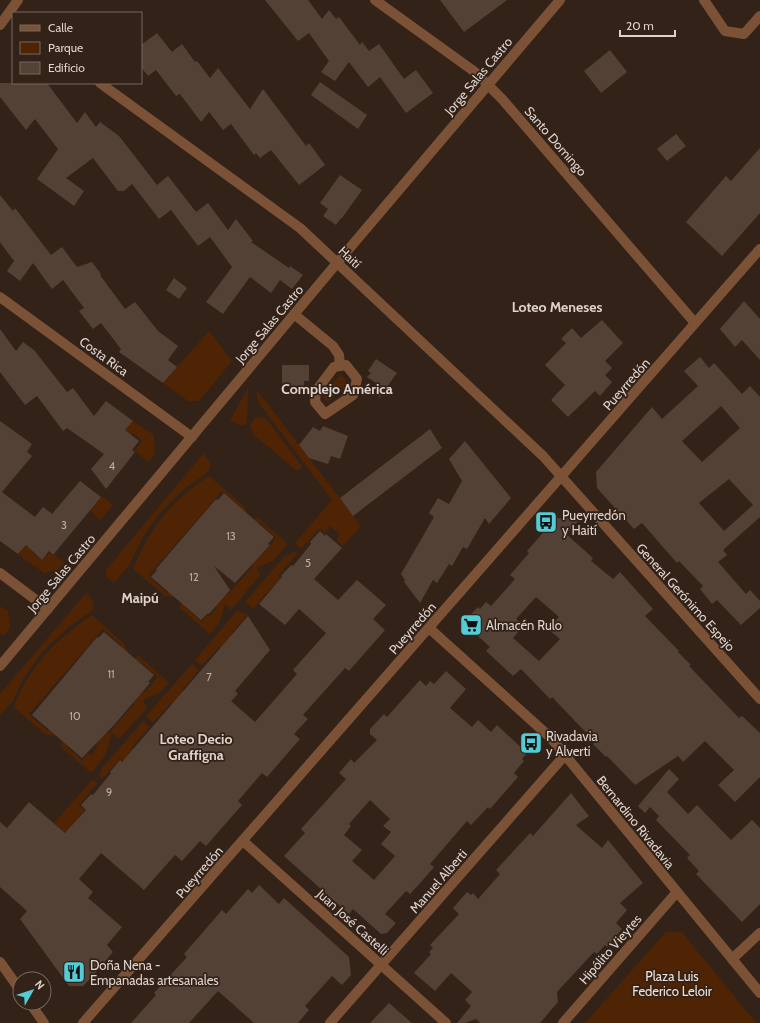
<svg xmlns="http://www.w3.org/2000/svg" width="760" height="1023" font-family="Cabin,sans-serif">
<rect width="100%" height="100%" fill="#322218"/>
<!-- green -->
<g fill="#4f2404">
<polygon points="209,331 232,361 199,401 188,401 163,383"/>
<path d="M 341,376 C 346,378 347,381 346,386 L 328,402 L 324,399 L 324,394 L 338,377 Z"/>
<path d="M 248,388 L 247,422 C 242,429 236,423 230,420 Z"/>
<polygon points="257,390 361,526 343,546 336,540 340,535 330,526 325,533 320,528 301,549 295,543 332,500 259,403 257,397"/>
<polygon points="258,417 264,418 268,421 301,465 302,466 299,470 295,470 253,434 250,425 254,419"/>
<polygon points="133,421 154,435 155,454 148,462 134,450 142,441 133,433 128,438 122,433"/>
<path d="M 203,454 C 209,459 213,464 208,472 L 183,490 L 158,515 L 143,537 L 129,565 L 114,583 L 106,576 L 106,570 Z"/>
<path d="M 209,476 L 245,507 L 248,519 L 234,515 L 240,507 L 222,491 L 148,576 L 167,593 L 175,585 L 179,598 L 165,596 L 133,569 C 150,527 171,501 209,476 Z"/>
<polygon points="98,495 102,498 103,497 113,505 100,520 87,508"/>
<polygon points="257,517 288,544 273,561 257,568 260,575 231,610 225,604 219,623 210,634 179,607 188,596 192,599 185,607 201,621 207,615 209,616 217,608 210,601 220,590 227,595 253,566 246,559 255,548 263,554 276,538 259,522 251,530 248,527"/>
<polygon points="29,541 36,547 32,552 42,560 49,553 53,556 54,554 64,563 58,570 44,573 18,554"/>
<polygon points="296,551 298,553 278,576 284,581 274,592 270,589 253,609 245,602 284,557"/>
<path d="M 86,593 C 92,598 95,602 93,610 L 70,626 L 43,651 L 23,679 L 13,701 L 0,715 L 0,694 Z"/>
<polygon points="0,606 8,611 10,628 3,636 0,633"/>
<polygon points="237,611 248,614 232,633 235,636 223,650 219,647 202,666 195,660"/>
<path d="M 92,615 L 125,645 L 129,657 L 115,653 L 121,645 L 103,629 L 29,714 L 48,731 L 56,723 L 60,736 L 46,735 L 14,707 C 29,666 57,639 92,615 Z"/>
<polygon points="138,655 169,683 160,693 143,700 147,708 119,739 112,733 105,756 91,773 60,746 69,735 72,737 66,746 82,760 88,753 91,755 98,746 91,740 101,728 108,734 134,704 126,698 136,687 144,693 158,677 139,661 132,668 129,666"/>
<polygon points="192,664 199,670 182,690 186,693 174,707 170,704 153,723 146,716"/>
<polygon points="143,721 150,727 132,747 136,751 125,763 120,759 102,779 99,777 102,768"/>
<polygon points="93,779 98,783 79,805 85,810 79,817 88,824 81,847 54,823"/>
<polygon points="666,932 682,932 756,1023 585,1023"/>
</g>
<!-- building -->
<g fill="#534136" fill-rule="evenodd">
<polygon points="265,0 308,0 322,19 329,10 336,19 339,17 360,45 362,42 369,51 379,44 404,79 416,70 433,93 406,113 380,77 368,87 349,62 335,81 321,72 329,61 309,33 298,41"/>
<polygon points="440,0 507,0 464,32"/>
<polygon points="157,33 172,52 182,44 195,62 197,61 210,78 218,68 250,109 263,89 306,146 309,143 325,165 299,185 271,150 260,158 256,153 254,155 231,124 223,130 209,112 201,122 180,94 176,96 156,70 148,76 141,67 141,45"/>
<polygon points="610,50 627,72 601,93 584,71"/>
<polygon points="320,82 367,115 358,129 311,95"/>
<polygon points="0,83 47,83 77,123 85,112 96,127 100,122 119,136 157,185 168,176 196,212 208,203 228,230 236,219 253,241 251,242 289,268 290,266 303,275 292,289 280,280 271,293 250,277 223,314 206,302 232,267 210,237 198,246 171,210 159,219 132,184 124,191 118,191 93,158 66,178 84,191 74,206 37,179 58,149 35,119 26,130 0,97"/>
<polygon points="676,134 686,146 667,161 657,149"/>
<polygon points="760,148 760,213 722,256 686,222 726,176 731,181"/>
<polygon points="340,175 362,190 342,218 341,218 336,225 323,216 328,209 320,203"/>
<polygon points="0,195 13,211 15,208 51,255 62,247 77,267 92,262 101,274 100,275 125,309 135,302 158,331 178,346 168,360 177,367 163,383 119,352 121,349 101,323 93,329 79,311 84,308 63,280 52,289 33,263 20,281 7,271 14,261 0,242"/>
<polygon points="174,278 187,288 179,299 166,290"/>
<polygon points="744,301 760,319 760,360 742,340 735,347 720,329"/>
<polygon points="602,320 623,343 605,361 612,368 605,375 612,382 600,396 595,391 568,417 551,400 565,385 545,365 566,343 561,339 572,328 581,338"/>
<polygon points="0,329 16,351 23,342 34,350 67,392 73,388 94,416 106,401 133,421 125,430 139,441 132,450 135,452 106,489 91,469 104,454 67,428 63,431 37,396 25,405 0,372"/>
<path d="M 700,357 L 709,368 L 714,363 L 742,394 L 750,386 L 760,397 L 760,517 L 723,550 L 727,555 L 718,562 L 746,594 L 750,590 L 760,601 L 760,608 L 741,625 L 717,600 L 712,604 L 700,589 L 703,586 L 679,561 L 677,563 L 642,523 L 634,529 L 597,488 L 596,472 L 652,407 L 662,419 L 698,386 L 684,371 ZM 721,406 L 740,428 L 702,462 L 682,441 ZM 729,479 L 753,505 L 724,531 L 699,503 Z"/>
<polygon points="376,359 397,373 379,398 376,383 367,377 371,373 368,371"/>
<polygon points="282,365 309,365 309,381 304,381 304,387 282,387"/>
<polygon points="0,421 32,444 27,452 32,456 2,492 35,517 43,507 52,514 80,481 101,497 53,555 49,551 42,560 26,545 18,554 0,541"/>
<polygon points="323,426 348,436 340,459 331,456 328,464 309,458 299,445 313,427 320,431"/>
<polygon points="430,429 442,448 353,516 340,498"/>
<polygon points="465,441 511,498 489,524 485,518 467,549 463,547 452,566 449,564 437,583 433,580 420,603 404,582 405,580 401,574 434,517 429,513 438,498 449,504 462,481 449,459"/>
<polygon points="224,493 274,537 268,544 270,545 235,583 214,566 230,590 209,614 208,613 201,620 151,577 157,570 156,569 216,499 218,500"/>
<path d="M 556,518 L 580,519 L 566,534 L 593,558 L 591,561 L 613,579 L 620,572 L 653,609 L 645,616 L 679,651 L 678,652 L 691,665 L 689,666 L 739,718 L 742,716 L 760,733 L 760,777 L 735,802 L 718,785 L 734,770 L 705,741 L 683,762 L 678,756 L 635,785 L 607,756 L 606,757 L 593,744 L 595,742 L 552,697 L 550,699 L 521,669 L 513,676 L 486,651 L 490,647 L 470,629 L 469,616 L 478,607 L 480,609 L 486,602 L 491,606 L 515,579 L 510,575 L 529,553 L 527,551 ZM 536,597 L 559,617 L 548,629 L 560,639 L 539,661 L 513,638 L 524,625 L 516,619 Z"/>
<polygon points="320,531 325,536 326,534 342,548 314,579 338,600 357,580 386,605 373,619 385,630 349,671 345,668 303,715 308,719 294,734 300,739 267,777 262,773 238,801 242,805 206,846 200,841 182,861 175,855 144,890 101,853 79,879 93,892 88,898 122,927 107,945 113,952 89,980 83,986 69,986 20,919 27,911 0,887 0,822 7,828 29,802 65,833 86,810 81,805 91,794 93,795 111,773 110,772 120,760 122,762 248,616 270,650 235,691 238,694 231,701 255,722 297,674 293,670 326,633 299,609 285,625 259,604 282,577 281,576 291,565 293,566 311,544 310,542"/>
<polygon points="104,632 154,675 148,682 150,683 114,725 82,758 32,715 73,666 97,637 98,638"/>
<path d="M 446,671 L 466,689 L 450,708 L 472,727 L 478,720 L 491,732 L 497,725 L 527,753 L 522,759 L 524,761 L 514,773 L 518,777 L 490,809 L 488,807 L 471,825 L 467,821 L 430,864 L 434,867 L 422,881 L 410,894 L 406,891 L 385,914 L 396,923 L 387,933 L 381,934 L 353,909 L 349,914 L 284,856 L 305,833 L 301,829 L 346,779 L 339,773 L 351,759 L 354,763 L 377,740 L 370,734 L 370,729 L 384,714 L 387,717 L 420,680 L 426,686 L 430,681 L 434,684 ZM 370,800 L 390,819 L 383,826 L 391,832 L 381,844 L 395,856 L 374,880 L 352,861 L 362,850 L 344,835 L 351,826 L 349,824 Z"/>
<polygon points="669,769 679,779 667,792 688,814 697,805 731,840 752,820 760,828 760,904 742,922 696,874 699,871 687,858 690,855 656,820 659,816 650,807 645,813 638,806"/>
<polygon points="571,793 589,816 576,825 602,848 608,840 643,883 620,903 627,910 616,923 622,929 607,947 605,945 597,954 594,952 557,992 558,1002 540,1023 480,1023 476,1019 465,1023 457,1023 471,1006 465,1000 472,992 451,973 435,991 414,973 431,954 429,952 433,948 430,945 459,914 453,908 467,892 471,895 473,893 478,899 500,874 496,870 530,833 533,836"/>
<polygon points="259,885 279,904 284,898 349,957 351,975 342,985 332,976 305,1006 309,1010 298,1023 254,1023 218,991 189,1023 131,1023 156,995 154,993 187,957 184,954 222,910 226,914 248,889 252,893"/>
<polygon points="389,1003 412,1023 370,1023"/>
</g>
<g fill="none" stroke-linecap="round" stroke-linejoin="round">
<!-- minor -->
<g stroke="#7c5237" stroke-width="10">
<polyline points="375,0 475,72 502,99 695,323"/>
<polyline points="704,0 725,31 744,34 760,16"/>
<polyline points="0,25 18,0"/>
<polyline points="100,83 300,228 543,456 760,699"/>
<polyline points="0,297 192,437"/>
<polyline points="294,314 333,346 339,355 340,366"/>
<polygon points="346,365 357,379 353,395 325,414 315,402 316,391 334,367"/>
<polyline points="0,573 48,609"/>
<polyline points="429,628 551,738 760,993"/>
<polyline points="0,666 337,263 560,0"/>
<polyline points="243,841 446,1023"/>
<polyline points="732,959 760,933"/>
<polyline points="0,962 20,990"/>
<polyline points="30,1003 44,1023"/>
<polyline points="83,1023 760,249"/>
<polyline points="330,1023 565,755"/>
<polyline points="563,1023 677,892"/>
</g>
</g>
<!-- icons -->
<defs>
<g id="bus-square" transform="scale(1.15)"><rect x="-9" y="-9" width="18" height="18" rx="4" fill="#52ccd5" stroke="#322218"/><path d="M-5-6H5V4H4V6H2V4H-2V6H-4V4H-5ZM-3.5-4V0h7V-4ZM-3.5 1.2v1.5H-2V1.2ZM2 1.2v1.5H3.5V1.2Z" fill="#111"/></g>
<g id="supermarket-square" transform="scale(1.15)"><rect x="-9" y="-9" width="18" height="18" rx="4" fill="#52ccd5" stroke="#322218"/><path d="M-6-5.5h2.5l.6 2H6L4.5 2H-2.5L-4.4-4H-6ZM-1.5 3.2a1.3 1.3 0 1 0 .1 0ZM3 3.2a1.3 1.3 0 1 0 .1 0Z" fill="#111"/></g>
<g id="restaurant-square" transform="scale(1.15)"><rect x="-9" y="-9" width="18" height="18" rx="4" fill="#52ccd5" stroke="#322218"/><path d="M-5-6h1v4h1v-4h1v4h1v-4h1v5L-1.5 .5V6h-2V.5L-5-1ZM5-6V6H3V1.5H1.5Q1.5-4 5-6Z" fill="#111"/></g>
</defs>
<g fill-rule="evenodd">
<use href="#bus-square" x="546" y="522"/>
<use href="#supermarket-square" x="471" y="625"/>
<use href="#bus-square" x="531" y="743"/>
<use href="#restaurant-square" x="74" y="972"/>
</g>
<g text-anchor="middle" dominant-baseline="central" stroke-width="3.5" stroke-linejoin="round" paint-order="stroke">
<!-- number labels -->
<g font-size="11" fill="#bbaea6">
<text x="112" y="466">4</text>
<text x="64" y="525">3</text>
<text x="231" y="536">13</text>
<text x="308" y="563">5</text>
<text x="194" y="577">12</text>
<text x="111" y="674">11</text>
<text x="209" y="677">7</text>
<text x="75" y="716">10</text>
<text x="109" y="792">9</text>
</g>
<!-- street labels -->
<g font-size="13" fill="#ded3cc" stroke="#322218">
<text transform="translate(478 76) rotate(-50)">Jorge Salas Castro</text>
<text transform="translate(556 141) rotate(49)">Santo Domingo</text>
<text transform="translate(350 257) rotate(43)">Haití</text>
<text transform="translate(269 324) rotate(-50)">Jorge Salas Castro</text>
<text transform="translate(104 356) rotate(36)">Costa Rica</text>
<text transform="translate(626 384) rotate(-49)">Pueyrredón</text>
<text transform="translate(61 573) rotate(-50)">Jorge Salas Castro</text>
<text transform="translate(686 597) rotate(48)">General Gerónimo Espejo</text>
<text transform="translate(412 628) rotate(-49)">Pueyrredón</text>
<text transform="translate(636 822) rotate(51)">Bernardino Rivadavia</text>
<text transform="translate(199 872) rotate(-49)">Pueyrredón</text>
<text transform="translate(438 881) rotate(-49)">Manuel Alberti</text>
<text transform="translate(353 922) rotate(42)">Juan José Castelli</text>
<text transform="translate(610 949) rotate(-49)">Hipólito Vieytes</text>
</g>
<!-- poi labels -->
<g font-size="13" fill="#ded3cc" stroke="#322218" text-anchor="start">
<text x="562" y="515">Pueyrredón<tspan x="562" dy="15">y Haití</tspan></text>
<text x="486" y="625">Almacén Rulo</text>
<text x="546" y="736">Rivadavia<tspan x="546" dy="15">y Alverti</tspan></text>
<text x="90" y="965">Doña Nena -<tspan x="90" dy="15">Empanadas artesanales</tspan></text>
</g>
<!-- park labels -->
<g font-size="13" fill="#f2e0d5" stroke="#322218">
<text x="672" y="976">Plaza Luis<tspan x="672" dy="15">Federico Leloir</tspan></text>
</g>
<!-- neighbourhood labels -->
<g font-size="14" font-weight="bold" fill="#ded3cc" stroke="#322218">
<text x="557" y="307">Loteo Meneses</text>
<text x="337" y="389">Complejo América</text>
<text x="140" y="598">Maipú</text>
<text x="196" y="739">Loteo Decio<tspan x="196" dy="16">Graffigna</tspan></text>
</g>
</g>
<!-- legend -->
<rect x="12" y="12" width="130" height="72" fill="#322218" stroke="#776960"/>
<rect x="20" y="25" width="20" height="6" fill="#7c5237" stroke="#776960"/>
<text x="48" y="32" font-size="12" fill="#ded3cc">Calle</text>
<rect x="20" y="42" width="20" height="12" fill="#4f2404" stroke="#776960"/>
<text x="48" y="52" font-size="12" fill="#ded3cc">Parque</text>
<rect x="20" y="62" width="20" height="12" fill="#534136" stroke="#776960"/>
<text x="48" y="72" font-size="12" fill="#ded3cc">Edificio</text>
<!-- north arrow -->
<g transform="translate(32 991) rotate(51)"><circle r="19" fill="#322218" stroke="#776960"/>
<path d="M0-3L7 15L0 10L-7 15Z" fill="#52ccd5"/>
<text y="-6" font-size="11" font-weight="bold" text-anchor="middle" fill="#ded3cc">N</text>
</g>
<!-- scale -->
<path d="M620 30v6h55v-6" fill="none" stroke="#ded3cc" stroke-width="2"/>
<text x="626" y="30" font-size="12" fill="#ded3cc" stroke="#322218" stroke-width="3" paint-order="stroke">20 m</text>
</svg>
